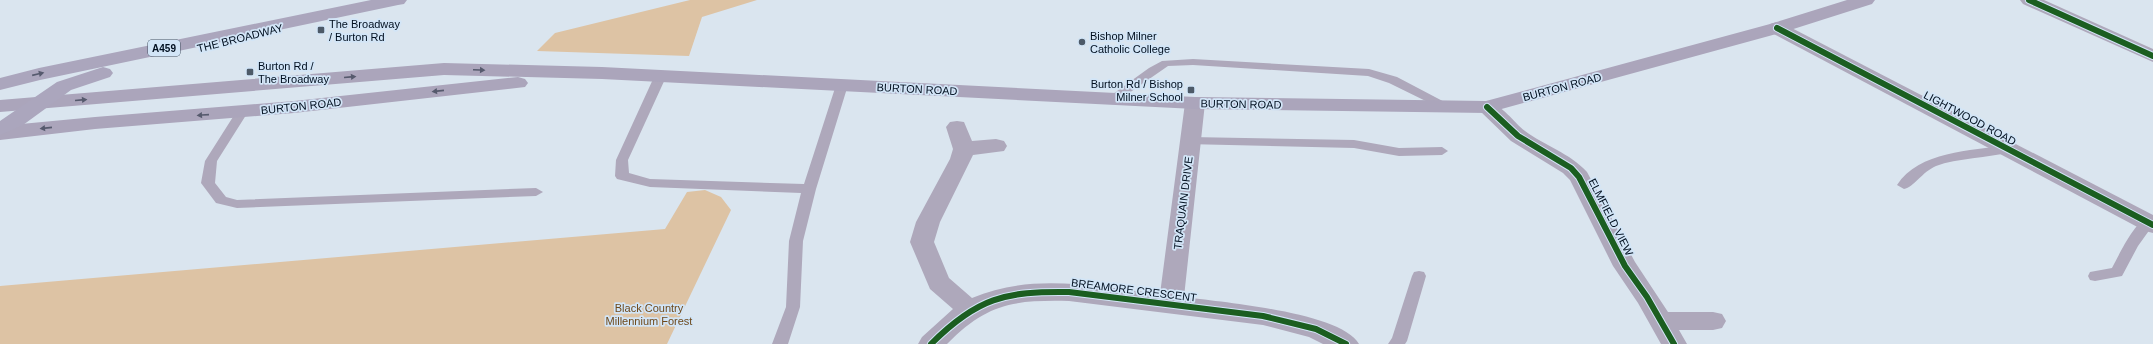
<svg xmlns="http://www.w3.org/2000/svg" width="2153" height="344" font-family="Helvetica,sans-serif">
<rect width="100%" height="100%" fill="#dae5ef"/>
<!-- green -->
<g fill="#ddc3a4">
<polygon points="690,0 757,0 702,17 689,56 537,51 555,33"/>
<polygon points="705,190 721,197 731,210 667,344 0,344 0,286 665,229 687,192"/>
</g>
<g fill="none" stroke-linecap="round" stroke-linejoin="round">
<!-- lane -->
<g fill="#aea8bb" fill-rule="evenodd">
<polygon points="1193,59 1369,69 1397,77 1454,107 1452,110 1444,110 1389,83 1368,76 1193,65 1168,66 1116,102 1112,103 1106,99 1149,68 1162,61"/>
<polygon points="660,73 666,77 628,160 629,173 650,179 804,184 836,85 842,81 848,85 816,189 803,241 800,307 788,344 772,344 786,307 789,241 801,193 650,187 617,179 615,176 616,160 654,77"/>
<polygon points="242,108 248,112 217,161 215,183 226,197 237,200 536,188 543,192 536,196 237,208 216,203 201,183 205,161 238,109"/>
<polygon points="1190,137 1354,140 1399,148 1442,147 1448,151 1442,155 1399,156 1354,148 1186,144 1184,141"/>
<path d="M 2007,145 L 2011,146 L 2013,149 L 2011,152 C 1988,158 1957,158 1936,166 C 1922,172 1914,187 1904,189 L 1897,185 C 1919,151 1971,151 2007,145 Z"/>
<path d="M 2148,217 L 2153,219 L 2153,225 L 2138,246 L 2122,276 L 2095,281 L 2090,280 L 2088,276 L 2090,272 L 2112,268 C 2119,255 2135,221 2148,217 Z"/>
<polygon points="1419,271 1424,272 1426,276 1407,341 1405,344 1388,344 1392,338 1412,276 1414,272"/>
</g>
<!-- street -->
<g fill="#aea8bb" fill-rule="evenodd">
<polygon points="2020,0 2044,0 2153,49 2153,62 2023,4"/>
<polygon points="1777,22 1784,24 2153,215 2153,233 2145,231 1770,32 1768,28 1770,24"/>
<path d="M 1195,97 L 1202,99 L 1205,103 L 1184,297 C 1220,302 1341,312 1359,344 L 1323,344 L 1309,337 L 1263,325 L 1069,301 C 1014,300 987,303 947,344 L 918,344 L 922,337 L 953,309 L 930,289 L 910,242 L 916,222 L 950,159 L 953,149 L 946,127 L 950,122 L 957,121 L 964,122 L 972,141 L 996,139 L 1004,141 L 1007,146 L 1004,151 L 973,155 L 940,222 L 934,242 L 949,278 L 972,298 C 1032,272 1097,287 1160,294 L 1185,103 L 1188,99 Z"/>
<path d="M 1487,101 C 1503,105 1513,122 1525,131 C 1545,146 1570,153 1587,172 L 1635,262 L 1668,312 L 1713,312 L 1722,314 L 1726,321 L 1722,328 L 1713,330 L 1679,330 L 1687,344 L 1661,344 L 1638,303 L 1613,266 L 1570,180 L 1563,173 L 1511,141 L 1480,111 L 1477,107 L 1480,103 Z"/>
</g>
<!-- secondary -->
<g fill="#aba5bb" fill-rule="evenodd">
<polygon points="1847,0 1875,0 1872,4 1784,32 1487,113 1195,109 602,79 444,75 0,112 0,100 444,63 602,67 1195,97 1486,101 1770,24"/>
<polygon points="518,77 525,79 528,83 525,87 294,113 95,129 0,140 0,126 95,117 294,101"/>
</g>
<!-- primary -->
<g fill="#aba6bd" fill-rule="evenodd">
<polygon points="371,0 407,0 404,4 398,5 40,80 0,90 0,78 39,68"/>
<polygon points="103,67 110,69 113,73 110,77 71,90 23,125 0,135 0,121 57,82"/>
</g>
<!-- cycleway casing -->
<g stroke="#d2e5f7" stroke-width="8">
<g id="cycleway">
<polyline points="2029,0 2153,56"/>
<polyline points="1777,28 2153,225"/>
<polyline points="1487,107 1518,136 1571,168 1579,177 1625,266 1647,297 1674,344"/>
<path d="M 931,344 C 977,298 1005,291 1069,292 L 1263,316 L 1316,329 L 1346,344"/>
</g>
</g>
<!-- cycleway -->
<use href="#cycleway" stroke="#1b5e20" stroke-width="6"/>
</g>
<!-- one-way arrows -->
<defs><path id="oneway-solid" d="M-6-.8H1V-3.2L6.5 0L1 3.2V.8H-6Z"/></defs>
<g fill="#565a6d">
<use href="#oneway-solid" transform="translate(479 70) rotate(2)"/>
<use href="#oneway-solid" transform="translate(350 77) rotate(-5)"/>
<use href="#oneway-solid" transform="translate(438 91) rotate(174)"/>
<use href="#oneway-solid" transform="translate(81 100) rotate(-5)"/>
<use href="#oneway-solid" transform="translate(203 115) rotate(176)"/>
<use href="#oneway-solid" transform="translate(46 128) rotate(174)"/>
</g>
<use fill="#565a6e" href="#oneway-solid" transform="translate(38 74) rotate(-13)"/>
<!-- markers -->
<g fill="#4d5a68" stroke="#d2e5f7" stroke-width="1.5">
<rect x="317" y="26" width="8" height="8" rx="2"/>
<circle cx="1082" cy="42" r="4"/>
<rect x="246" y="68" width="8" height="8" rx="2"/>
<rect x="1187" y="86" width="8" height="8" rx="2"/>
</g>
<g text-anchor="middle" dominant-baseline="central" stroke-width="3.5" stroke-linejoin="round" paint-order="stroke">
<!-- shield labels -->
<rect fill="#d2e5f7" stroke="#404f60" stroke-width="1" x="148" y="40" width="32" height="16" rx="3"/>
<g font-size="10" font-weight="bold" fill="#010f1f">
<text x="164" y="48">A459</text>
</g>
<!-- poi labels -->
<g font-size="11" fill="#010f1f" stroke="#d2e5f7" text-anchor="start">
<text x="329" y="24">The Broadway<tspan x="329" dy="13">/ Burton Rd</tspan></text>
<text x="1090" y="36">Bishop Milner<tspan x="1090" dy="13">Catholic College</tspan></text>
<text x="258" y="66">Burton Rd /<tspan x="258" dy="13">The Broadway</tspan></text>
<text x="1183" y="84" text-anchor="end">Burton Rd / Bishop<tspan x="1183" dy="13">Milner School</tspan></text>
</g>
<!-- street labels -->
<g font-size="11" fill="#010f1f" stroke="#d2e5f7">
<text transform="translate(240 38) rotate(-14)">THE BROADWAY</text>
<text transform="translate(1562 87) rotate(-15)">BURTON ROAD</text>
<text transform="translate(917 89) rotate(3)">BURTON ROAD</text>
<text transform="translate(1241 104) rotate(1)">BURTON ROAD</text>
<text transform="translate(301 106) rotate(-6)">BURTON ROAD</text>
<text transform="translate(1970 118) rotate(28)">LIGHTWOOD ROAD</text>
<text transform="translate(1183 203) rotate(-83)">TRAQUAIN DRIVE</text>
<text transform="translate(1611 217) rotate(63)">ELMFIELD VIEW</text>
<text transform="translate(1134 290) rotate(7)">BREAMORE CRESCENT</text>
</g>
<!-- park labels -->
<g font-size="11" fill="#6e491b" stroke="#d2e5f7">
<text x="649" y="308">Black Country<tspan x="649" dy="13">Millennium Forest</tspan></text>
</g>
</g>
</svg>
